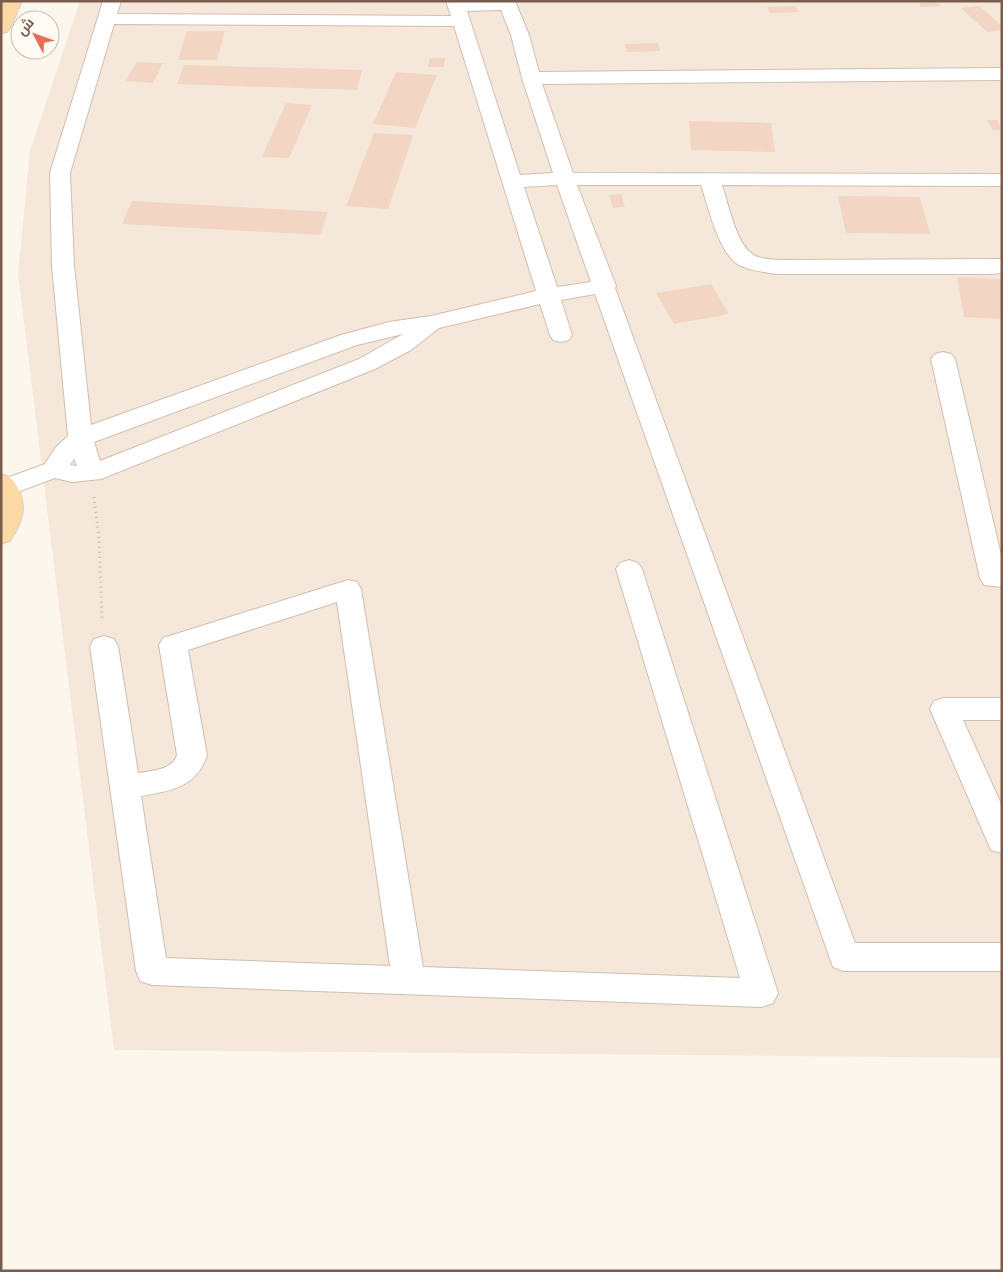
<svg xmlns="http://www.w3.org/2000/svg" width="1003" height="1272" font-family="'PT Sans',Cairo,sans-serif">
<rect width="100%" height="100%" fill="#fdf6ec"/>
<!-- residential -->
<polygon fill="#f5e8da" points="80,1 1002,1 1002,1058 114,1050 18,274 30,151"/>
<!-- building -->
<g fill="#f3d5c3">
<polygon points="938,2 941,6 921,7 919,3"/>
<polygon points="795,6 799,12 770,13 767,7"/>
<polygon points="979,6 1002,26 1002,30 987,32 961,8"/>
<polygon points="187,31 225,31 217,60 178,60"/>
<polygon points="658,43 660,51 627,52 625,44"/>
<polygon points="430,58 445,58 444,67 428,67"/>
<polygon points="136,62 163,63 153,83 126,81"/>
<polygon points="184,65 362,70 357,90 177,84"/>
<polygon points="396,72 437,75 415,128 373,124"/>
<polygon points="286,103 312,105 289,158 262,157"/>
<polygon points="987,120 997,120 1002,130 992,130"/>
<polygon points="689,121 771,123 775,152 691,150"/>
<polygon points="374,133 413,135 388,209 346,206"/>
<polygon points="621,194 625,207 613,208 609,195"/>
<polygon points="838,196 920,197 930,234 846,233"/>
<polygon points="132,201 328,212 320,235 122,224"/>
<polygon points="957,277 1002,279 1002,319 964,317"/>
<polygon points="711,284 729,314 674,324 656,293"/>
</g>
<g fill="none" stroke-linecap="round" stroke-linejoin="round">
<!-- street casing -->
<g stroke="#d1beb0" stroke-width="2">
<g id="street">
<path d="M 103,1 L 121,1 L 117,14 L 451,16 L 446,1 L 515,1 L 529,35 L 539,72 L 1002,68 L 1002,80 L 542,84 L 573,173 L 1002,174 L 1002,186 L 722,185 C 728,203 736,242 751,253 C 758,259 768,259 777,260 L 1002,259 L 1002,273 L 989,274 L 777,274 C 765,272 751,271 739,265 C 719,254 708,206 701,185 L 577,185 L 616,286 L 615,288 L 855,943 L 1002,943 L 1002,971 L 844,971 L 833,967 L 595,294 L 561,300 L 572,335 L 569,340 L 561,342 L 553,340 L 550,335 L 540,304 L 439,328 L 411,350 L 375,369 L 101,479 L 72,482 L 55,478 L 15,493 L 6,495 L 1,494 L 1,480 L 45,464 L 56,447 L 68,436 L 52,266 L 50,173 ZM 501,10 L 511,35 L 522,78 L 553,173 L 520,175 L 467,11 ZM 114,24 L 454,26 L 536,291 L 431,316 L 389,322 L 341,335 L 91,425 L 74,266 L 70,173 ZM 557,185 L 591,282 L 557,287 L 524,187 ZM 403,334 L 359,359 L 100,461 L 94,442 L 357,345 ZM 74,458 L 77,466 L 70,465 L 74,459 Z"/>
<polygon points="943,352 951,354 955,359 1002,559 1002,587 984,585 980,578 931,359 935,354"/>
<path d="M 629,560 L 638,563 L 642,569 L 778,993 L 773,1003 L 761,1007 L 152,985 L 140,981 L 136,971 L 90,646 L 94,639 L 104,636 L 114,639 L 118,646 L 138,773 C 151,771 173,770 177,755 L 159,645 L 163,638 L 348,580 L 357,582 L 361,589 L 423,967 L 740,978 L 616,569 L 620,563 ZM 337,602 L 390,966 L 166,958 L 141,796 C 171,791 197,787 207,755 L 188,650 Z"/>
<polygon points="944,698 1002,698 1002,720 963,720 1002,806 1002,853 991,850 987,841 930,709 934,701"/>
</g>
</g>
<!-- primary casing -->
<g stroke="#dad1cd" stroke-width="2">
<g id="primary">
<polygon points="4,1 22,1 10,28 7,32 1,33 1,7"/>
<path d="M 1,474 C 9,476 12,478 16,485 C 29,506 22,523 10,541 L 1,544 Z"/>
</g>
</g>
<!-- path -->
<polyline stroke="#d9b8a5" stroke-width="3" stroke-dasharray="1 4" stroke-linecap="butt" points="94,497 99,538 102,618"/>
<!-- street -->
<use href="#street" fill="#fff" fill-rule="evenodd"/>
<!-- primary -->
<use href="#primary" fill="#fbd9a5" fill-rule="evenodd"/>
</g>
<!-- border -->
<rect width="1003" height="1272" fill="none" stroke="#7a5c4d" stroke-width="5"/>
<!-- north arrow -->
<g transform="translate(35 35) rotate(311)"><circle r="24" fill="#fffaf3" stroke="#cabbb1"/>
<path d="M0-4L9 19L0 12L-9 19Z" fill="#e76f51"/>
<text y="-8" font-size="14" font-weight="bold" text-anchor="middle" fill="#7a5c4d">ش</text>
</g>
</svg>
